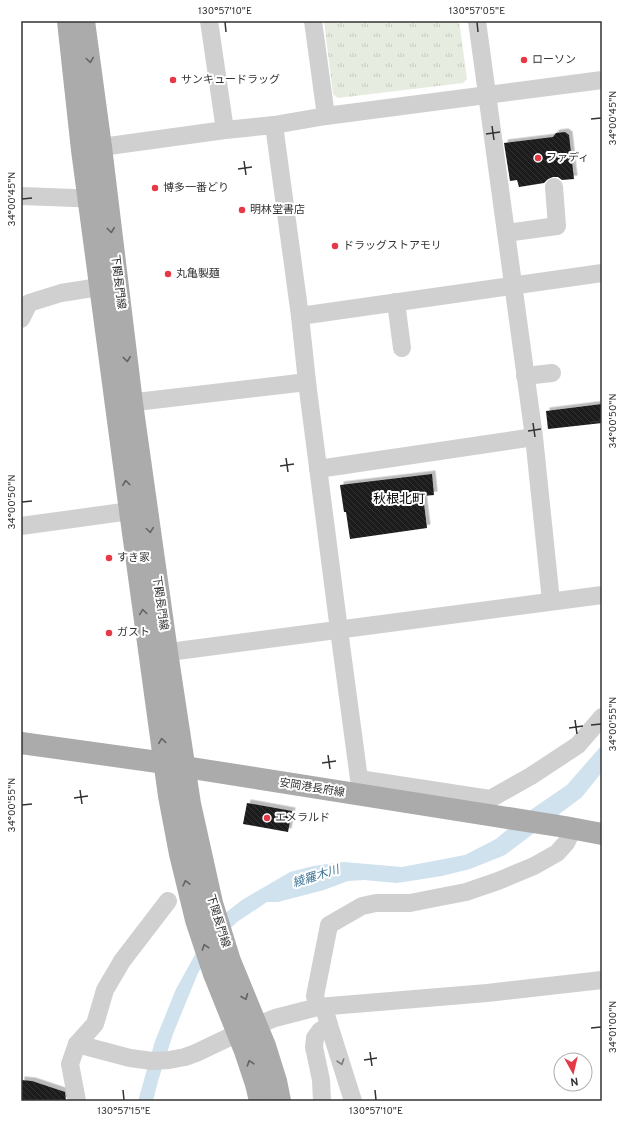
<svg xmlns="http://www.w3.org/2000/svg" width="623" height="1122" font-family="Overpass,'Noto Sans JP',sans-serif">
<defs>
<pattern id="grass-tufts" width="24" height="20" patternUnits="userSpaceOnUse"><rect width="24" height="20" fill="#e6ecdf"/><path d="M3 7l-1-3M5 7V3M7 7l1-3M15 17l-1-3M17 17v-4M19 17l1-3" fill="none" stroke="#c6cbc0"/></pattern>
<pattern id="building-back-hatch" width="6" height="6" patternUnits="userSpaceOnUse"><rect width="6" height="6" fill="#1a1a1a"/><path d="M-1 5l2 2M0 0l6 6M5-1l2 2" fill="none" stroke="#333"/></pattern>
<filter id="shadow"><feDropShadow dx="3.5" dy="-3.5" stdDeviation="0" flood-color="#0004"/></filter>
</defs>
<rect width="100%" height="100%" fill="#fff"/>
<!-- grass -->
<polygon fill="url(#grass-tufts)" points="324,21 459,21 467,79 463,83 338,98 333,94"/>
<!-- water -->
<polygon fill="#cfe2ee" points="602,745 602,772 582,797 505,855 470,869 442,876 397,883 364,880 348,881 324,890 278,902 267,902 237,922 219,939 198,973 173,1034 158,1081 153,1101 138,1101 155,1041 176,989 207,933 224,914 242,900 290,872 313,866 344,862 402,867 465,855 496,839 532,809 567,785"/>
<!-- building -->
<g fill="url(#building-back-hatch)" filter="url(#shadow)">
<polygon points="565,132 569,135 574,179 562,180 558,177 553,177 548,179 544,183 519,187 517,180 510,181 504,143 553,137 556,133"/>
<polygon points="602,404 602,423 548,429 546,411"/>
<polygon points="432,474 434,495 423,496 427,528 350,539 346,512 344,512 340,485"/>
<polygon points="247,803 292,811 288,832 243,824"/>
<polygon points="21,1080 32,1081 65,1092 66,1101 21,1101"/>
</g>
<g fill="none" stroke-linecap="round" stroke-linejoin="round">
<!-- minor -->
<g stroke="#d0d0d0" stroke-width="18">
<polyline points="209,21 225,130"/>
<polyline points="313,21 326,116"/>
<polyline points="477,21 534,437 551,601"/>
<polyline points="274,125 300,316 307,382 339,630 359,779 490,799 531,776 578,745 602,717"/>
<polyline points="87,149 225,130 274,125 326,116 602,80"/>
<polyline points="21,196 101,199"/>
<polyline points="506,233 557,226 554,187"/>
<polyline points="396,302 402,348"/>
<polyline points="300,316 602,273"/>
<polyline points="21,319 29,303 61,293 112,285"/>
<polyline points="525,376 552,373"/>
<polyline points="119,404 307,382"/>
<polyline points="318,469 534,437"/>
<polyline points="21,526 130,511"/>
<polyline points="154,654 602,595"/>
<polyline points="318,1007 315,996 329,925 362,906 376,903 410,903 430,899 466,892 498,881 534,866 557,853 566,843 573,829"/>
<polyline points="329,1025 353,1101"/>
<polyline points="77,1044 130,1058 152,1061 169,1060 185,1057 196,1053 238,1033 275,1018 318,1007 487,993 602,980"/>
<polyline points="77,1101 70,1064 77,1044 95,1024 105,990 122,961 168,901"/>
<polyline points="322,1101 321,1080 314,1047 315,1038 320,1031 329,1025 324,1007"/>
</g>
<!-- major -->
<g stroke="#ababab" stroke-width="22">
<polyline points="68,21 82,150 130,511 169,796 180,854 196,920 214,974 245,1051 256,1084 260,1101"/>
<polyline points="84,21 101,147 132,403 167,652 190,804 212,903 230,961 265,1046 276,1081 280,1101"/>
<polyline points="21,743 165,763 185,767 565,827 602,834"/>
</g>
</g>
<!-- one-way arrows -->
<defs><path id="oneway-chevron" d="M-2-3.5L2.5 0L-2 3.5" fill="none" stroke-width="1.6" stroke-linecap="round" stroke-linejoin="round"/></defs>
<g stroke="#636363">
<use href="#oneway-chevron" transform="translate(90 60) rotate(82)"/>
<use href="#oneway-chevron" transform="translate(111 230) rotate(83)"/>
<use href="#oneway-chevron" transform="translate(127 359) rotate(83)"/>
<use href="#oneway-chevron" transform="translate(126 483) rotate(-97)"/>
<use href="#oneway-chevron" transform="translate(150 530) rotate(82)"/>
<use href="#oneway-chevron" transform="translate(143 612) rotate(-98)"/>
<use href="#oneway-chevron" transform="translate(162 741) rotate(-98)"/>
<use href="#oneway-chevron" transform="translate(186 883) rotate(-104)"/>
<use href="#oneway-chevron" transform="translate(205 947) rotate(-108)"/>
<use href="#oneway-chevron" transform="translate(245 997) rotate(68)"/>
<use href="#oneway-chevron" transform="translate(250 1063) rotate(-108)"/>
</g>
<use stroke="#7a7a7a" href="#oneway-chevron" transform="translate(341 1062) rotate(73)"/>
<!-- ticks -->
<path fill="none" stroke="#333" stroke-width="1.5" d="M 225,22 L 226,32M 477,22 L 478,32M 591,119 L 601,118M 492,126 L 494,140M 486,134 L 500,132M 244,161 L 246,175M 238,169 L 252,167M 22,199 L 32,198M 591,422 L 601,421M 533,423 L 535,437M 528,431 L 541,429M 286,458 L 288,472M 280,466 L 294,464M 22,502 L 32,501M 575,720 L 577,734M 591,725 L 601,724M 569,728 L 583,726M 328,755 L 330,769M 322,763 L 336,761M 80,790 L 82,804M 74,798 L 88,796M 22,805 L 32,804M 591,1028 L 601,1027M 370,1052 L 372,1066M 364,1060 L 377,1058M 123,1090 L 124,1100M 375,1090 L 376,1100"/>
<!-- markers -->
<g fill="#e63946" stroke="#fff" stroke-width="1.5">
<circle cx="524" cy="60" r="4"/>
<circle cx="173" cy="80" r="4"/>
<circle cx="538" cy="158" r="4"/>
<circle cx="155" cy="188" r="4"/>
<circle cx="242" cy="210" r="4"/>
<circle cx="335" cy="246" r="4"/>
<circle cx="168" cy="274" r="4"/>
<circle cx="109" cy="558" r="4"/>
<circle cx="109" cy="633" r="4"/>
<circle cx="267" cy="818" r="4"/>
</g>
<g text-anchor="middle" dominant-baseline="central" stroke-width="4" stroke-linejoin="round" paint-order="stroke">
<!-- poi labels -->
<g font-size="11" fill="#333" stroke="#fff" text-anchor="start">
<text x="532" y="60">ローソン</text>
<text x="181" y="80">サンキュードラッグ</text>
<text x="546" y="158">ファディ</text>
<text x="163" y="188">博多一番どり</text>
<text x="250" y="210">明林堂書店</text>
<text x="343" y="246">ドラッグストアモリ</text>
<text x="176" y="274">丸亀製麺</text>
<text x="117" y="558">すき家</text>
<text x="117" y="633">ガスト</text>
<text x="275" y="818">エメラルド</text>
</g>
<!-- street labels -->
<g font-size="11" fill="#333" stroke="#fff">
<text transform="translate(118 282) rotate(83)">下関長門線</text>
<text transform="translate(160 603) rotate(82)">下関長門線</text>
<text transform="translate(312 788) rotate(9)">安岡港長府線</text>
<text transform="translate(218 921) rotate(73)">下関長門線</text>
</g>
<!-- water labels -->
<g font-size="12" font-style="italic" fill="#3f7597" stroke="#fff">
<text transform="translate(316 877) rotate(-17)">綾羅木川</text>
</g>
<!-- quarter labels -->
<g font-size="13" fill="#000" stroke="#fff">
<text x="399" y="500">秋根北町</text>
</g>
</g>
<!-- border -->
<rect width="623" height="1122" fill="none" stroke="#ffffff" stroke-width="44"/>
<!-- north arrow -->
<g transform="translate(573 1072) rotate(172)"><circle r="19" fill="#ffffff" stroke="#adadad"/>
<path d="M0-3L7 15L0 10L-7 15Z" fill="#e63946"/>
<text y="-6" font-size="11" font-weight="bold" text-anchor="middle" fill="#333333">N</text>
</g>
<rect x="22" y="22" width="579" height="1078" fill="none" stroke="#333" stroke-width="1.5"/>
<g font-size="10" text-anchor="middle" fill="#333">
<text x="225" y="14">130°57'10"E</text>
<text x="477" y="14">130°57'05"E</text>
<text transform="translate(612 118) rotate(-90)" y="4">34°00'45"N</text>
<text transform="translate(11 199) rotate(-90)" y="4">34°00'45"N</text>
<text transform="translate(612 421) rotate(-90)" y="4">34°00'50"N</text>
<text transform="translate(11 502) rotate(-90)" y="4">34°00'50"N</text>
<text transform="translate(612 724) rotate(-90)" y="4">34°00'55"N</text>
<text transform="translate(11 805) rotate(-90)" y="4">34°00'55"N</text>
<text transform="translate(612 1027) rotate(-90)" y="4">34°01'00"N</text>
<text x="124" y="1114">130°57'15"E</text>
<text x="376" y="1114">130°57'10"E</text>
</g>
</svg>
